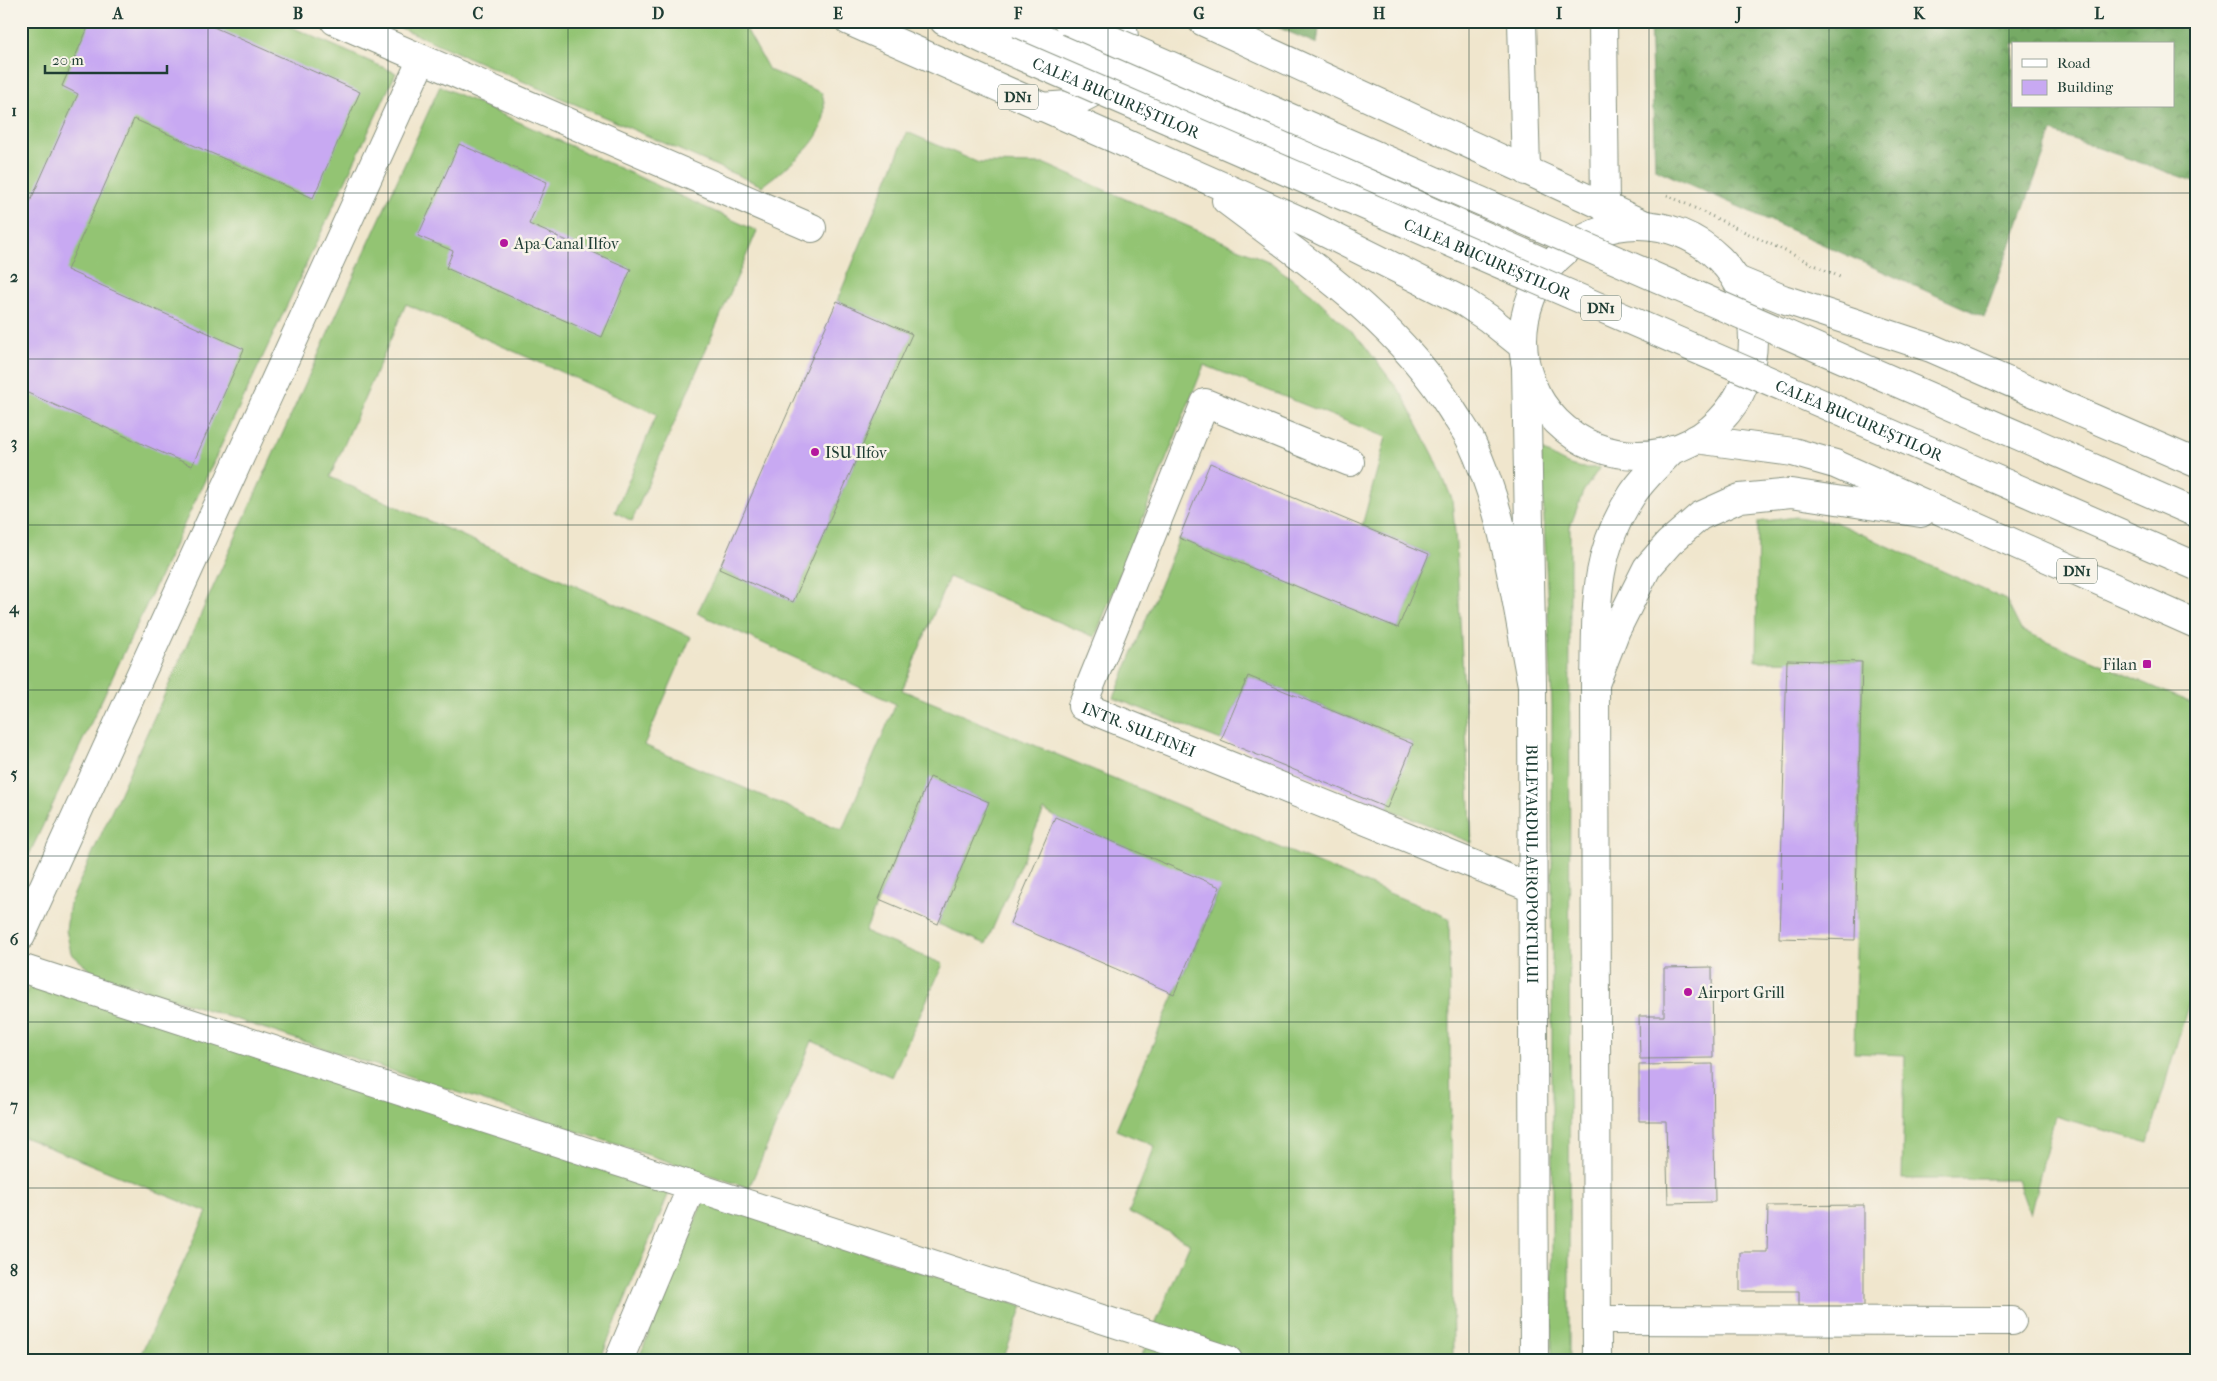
<svg xmlns="http://www.w3.org/2000/svg" width="2217" height="1381" font-family="'IM FELL French Canon',serif">
<defs>
<pattern id="forest-crowns" width="20" height="18" patternUnits="userSpaceOnUse" patternTransform="scale(1.25)"><rect width="20" height="18" fill="#76aa65"/><path d="M2 6a3 3 0 1 1 6 0M12 15a3 3 0 1 1 6 0" fill="none" stroke="#608c54"/></pattern>
</defs>
<rect width="100%" height="100%" fill="#f7f3e8"/>
<filter id="ink" filterUnits="userSpaceOnUse"><feTurbulence type="fractalNoise" baseFrequency=".02" numOctaves="2"/><feDisplacementMap in="SourceGraphic" scale="10" xChannelSelector="R" yChannelSelector="G"/><feConvolveMatrix kernelMatrix="1 2 1 2 8 2 1 2 1" color-interpolation-filters="sRGB"/></filter>
<filter id="wash" filterUnits="userSpaceOnUse"><feTurbulence type="fractalNoise" baseFrequency=".0096" numOctaves="4" result="noise"/><feDisplacementMap in="SourceGraphic" scale="20" xChannelSelector="R" yChannelSelector="G"/><feGaussianBlur stdDeviation="1.12" result="paint"/><feColorMatrix in="noise" values="0 0 0 0 0 0 0 0 0 0 0 0 0 0 0 0 0 1.4 0 .05"/><feComposite in="paint" operator="in"/></filter>
<g filter="url(#wash)">
<rect width="100%" height="100%" fill="#f0e6cd"/>
<!-- grass -->
<g fill="#93c473" stroke="#598054">
<polygon points="21,21 278,21 396,73 21,872"/>
<path d="M 385,21 L 735,21 L 744,25 L 769,70 L 822,93 C 835,138 793,161 762,186 Z"/>
<polygon points="440,86 757,231 632,521 615,512 657,414 406,304 330,477 691,637 644,745 842,830 896,704 697,613 719,569 793,602 912,334 837,301 907,132 979,163 1045,164 1270,262 1313,295 1362,342 1403,396 1434,456 1452,499 1456,545 1472,843 1387,808 1413,743 1248,676 1221,740 1114,698 1179,538 1398,628 1429,554 1362,526 1386,437 1204,365 1095,637 949,577 902,690 1449,918 1453,1360 1140,1360 1190,1243 1129,1212 1155,1146 1116,1130 1220,888 1055,817 1044,810 986,944 938,924 989,802 930,778 865,932 943,964 892,1077 812,1041 749,1188 92,972 71,953 66,930 70,903"/>
<path d="M 1541,449 C 1562,462 1574,471 1600,467 L 1583,492 L 1570,527 L 1569,1360 L 1552,1360 L 1552,705 Z"/>
<polygon points="1796,517 1835,522 2006,600 2021,630 2196,705 2196,978 2148,1143 2055,1116 2030,1215 2017,1179 1902,1179 1905,1055 1854,1053 1862,662 1756,661 1758,522"/>
<polygon points="32,980 671,1188 600,1360 138,1360 207,1212 21,1136 21,1004"/>
<polygon points="704,1199 1023,1306 1003,1360 638,1360"/>
</g>
<!-- forest -->
<g fill="url(#forest-crowns)" stroke="#4a744c" fill-rule="evenodd">
<polygon points="1263,21 1320,21 1317,44"/>
<path d="M 1650,21 L 2196,21 L 2196,182 L 2052,132 L 1984,317 L 1655,169 ZM 2013,44 L 2173,44 L 2173,106 L 2013,106 Z"/>
</g>
<g id="blocks">
<!-- building -->
<g fill="#c8a9f2">
<polygon points="91,21 200,21 360,92 313,198 134,119 67,270 244,349 192,466 21,390 21,222 78,94 62,86"/>
<polygon points="459,144 547,182 529,224 631,269 602,337 446,268 453,251 418,236"/>
<polygon points="837,301 912,334 793,602 719,569"/>
<polygon points="1210,463 1429,554 1398,628 1179,538"/>
<polygon points="1787,660 1862,662 1855,940 1779,938"/>
<polygon points="1248,676 1413,744 1387,808 1221,740"/>
<polygon points="930,777 989,802 938,924 879,899"/>
<polygon points="1055,817 1220,887 1174,994 1010,923"/>
<polygon points="1712,967 1713,1058 1640,1059 1639,1016 1664,1016 1664,968"/>
<polygon points="1713,1064 1715,1202 1668,1203 1666,1121 1639,1121 1639,1065"/>
<polygon points="1864,1205 1864,1306 1799,1306 1799,1291 1740,1291 1740,1252 1767,1252 1768,1206"/>
</g>
</g>
</g>
<g filter="url(#ink)">
<use href="#blocks" fill-opacity="0" stroke="#889280" stroke-width="1"/>
<g fill="none" stroke-linecap="round" stroke-linejoin="round">
<!-- minor casing -->
<g stroke="#889280" stroke-width="30">
<g id="minor">
<polyline points="335,21 812,228"/>
<polyline points="1004,21 1550,265"/>
<polyline points="1522,21 1526,171"/>
<polyline points="1603,21 1605,208"/>
<circle cx="1638" cy="340" r="115"/>
<path id="s1" d="M 1526,368 L 1532,685 L 1534,1360"/>
<path id="s2" d="M 1350,462 L 1205,403 L 1082,706 L 1532,888"/>
<polyline points="21,936 422,59"/>
<polyline points="21,968 1228,1360"/>
<polyline points="1597,1320 2012,1321"/>
<polyline points="619,1360 692,1186"/>
<path d="M 1597,1360 L 1595,684 C 1597,613 1591,557 1632,495 C 1643,478 1659,464 1673,449"/>
</g>
</g>
<!-- highway casing -->
<g stroke="#889280" stroke-width="30">
<g id="highway">
<polyline points="849,21 1310,225 1464,302 1488,318 1523,346"/>
<polyline points="944,21 1007,50"/>
<polyline points="1202,21 1643,224"/>
<polyline points="1040,107 1069,105 1094,92 1113,71 1124,37 1122,21"/>
<path d="M 1226,200 C 1308,262 1397,321 1452,410 C 1458,420 1465,429 1470,439 C 1506,513 1516,604 1532,685"/>
<polyline points="1737,280 1783,299 1931,348 2196,463"/>
<polyline points="1696,439 1793,452 1835,464 2196,624"/>
<polyline points="1595,684 1616,630 1647,568 1669,543 1700,516 1740,498 1791,493 1921,513"/>
</g>
</g>
<!-- path -->
<polyline stroke="#889280" stroke-width="3" stroke-dasharray="1 4" stroke-linecap="butt" points="1667,195 1842,278"/>
<!-- minor -->
<use href="#minor" stroke="#fff" stroke-width="28"/>
<!-- highway -->
<use href="#highway" stroke="#fff" stroke-width="28"/>
<!-- highway-bridge casing -->
<g stroke="#889280" stroke-width="30" stroke-linecap="butt">
<g id="highway-bridge">
<polyline points="1068,21 2196,513"/>
<path id="s3" d="M 1007,50 L 2196,566"/>
</g>
</g>
<!-- highway-bridge -->
<use href="#highway-bridge" stroke="#fff" stroke-width="28"/>
</g>
</g>
<!-- grid -->
<path fill="none" stroke="#1f3d34" stroke-width="1" stroke-opacity="0.55" d="M 208,21 L 208,1360M 388,21 L 388,1360M 568,21 L 568,1360M 748,21 L 748,1360M 928,21 L 928,1360M 1108,21 L 1108,1360M 1289,21 L 1289,1360M 1469,21 L 1469,1360M 1649,21 L 1649,1360M 1829,21 L 1829,1360M 2009,21 L 2009,1360M 21,193 L 2196,193M 21,359 L 2196,359M 21,525 L 2196,525M 21,690 L 2196,690M 21,856 L 2196,856M 21,1022 L 2196,1022M 21,1188 L 2196,1188"/>
<!-- markers -->
<g fill="#b5179e" stroke="#f7f3e8" stroke-width="2">
<circle cx="504" cy="243" r="5"/>
<circle cx="815" cy="452" r="5"/>
<rect x="2142" y="659" width="10" height="10" rx="2.5"/>
<circle cx="1688" cy="992" r="5"/>
</g>
<g text-anchor="middle" dominant-baseline="central" stroke-width="5" stroke-linejoin="round" paint-order="stroke">
<!-- shield labels -->
<g fill="#f7f3e8" stroke="#60746a" stroke-width="1">
<rect x="998" y="84.5" width="40" height="25" rx="4"/>
<rect x="1581" y="295.5" width="40" height="25" rx="4"/>
<rect x="2057" y="558.5" width="40" height="25" rx="4"/>
</g>
<g font-size="15" font-weight="bold" fill="#1f3d34">
<text x="1018" y="97">DN1</text>
<text x="1601" y="308">DN1</text>
<text x="2077" y="571">DN1</text>
</g>
<!-- street labels -->
<g font-size="16" fill="#1f3d34" stroke="#f7f3e8">
<text stroke="none"><textPath href="#s3" startOffset="119">CALEA BUCUREȘTILOR</textPath></text>
<text stroke="none"><textPath href="#s3" startOffset="524">CALEA BUCUREȘTILOR</textPath></text>
<text stroke="none"><textPath href="#s3" startOffset="929">CALEA BUCUREȘTILOR</textPath></text>
<text stroke="none"><textPath href="#s2" startOffset="545">INTR. SULFINEI</textPath></text>
<text stroke="none"><textPath href="#s1" startOffset="496">BULEVARDUL AEROPORTULUI</textPath></text>
</g>
<!-- poi labels -->
<g font-size="16" fill="#1f3d34" stroke="#f7f3e8" text-anchor="start">
<text x="514" y="243">Apa-Canal Ilfov</text>
<text x="825" y="452">ISU Ilfov</text>
<text x="2137" y="664" text-anchor="end">Filan</text>
<text x="1698" y="992">Airport Grill</text>
</g>
</g>
<!-- margin -->
<rect width="2217" height="1381" fill="none" stroke="#f7f3e8" stroke-width="55"/>
<!-- legend -->
<rect x="2012" y="42" width="162" height="65" fill="#f7f3e8" stroke="#a1aaa0"/>
<rect x="2022" y="59" width="25" height="8" fill="#ffffff" stroke="#a1aaa0"/>
<text x="2057" y="68" font-size="15" fill="#1f3d34">Road</text>
<rect x="2022" y="80" width="25" height="15" fill="#c8a9f2" stroke="#a1aaa0"/>
<text x="2057" y="92" font-size="15" fill="#1f3d34">Building</text>
<!-- scale -->
<path d="M45 65v8h122v-8" fill="none" stroke="#1f3d34" stroke-width="2.5"/>
<text x="52" y="65" font-size="15" fill="#1f3d34" stroke="#f7f3e8" stroke-width="4" paint-order="stroke">20 m</text>
<rect x="28" y="28" width="2162" height="1326" fill="none" stroke="#1f3d34" stroke-width="2"/>
<g font-size="16" text-anchor="middle" font-weight="bold" fill="#1f3d34">
<text x="118" y="19">A</text>
<text x="298" y="19">B</text>
<text x="478" y="19">C</text>
<text x="658" y="19">D</text>
<text x="838" y="19">E</text>
<text x="1018" y="19">F</text>
<text x="1199" y="19">G</text>
<text x="1379" y="19">H</text>
<text x="1559" y="19">I</text>
<text x="1739" y="19">J</text>
<text x="1919" y="19">K</text>
<text x="2099" y="19">L</text>
<text x="14" y="116">1</text>
<text x="14" y="282">2</text>
<text x="14" y="448">3</text>
<text x="14" y="613">4</text>
<text x="14" y="779">5</text>
<text x="14" y="945">6</text>
<text x="14" y="1111">7</text>
<text x="14" y="1276">8</text>
</g>
</svg>
